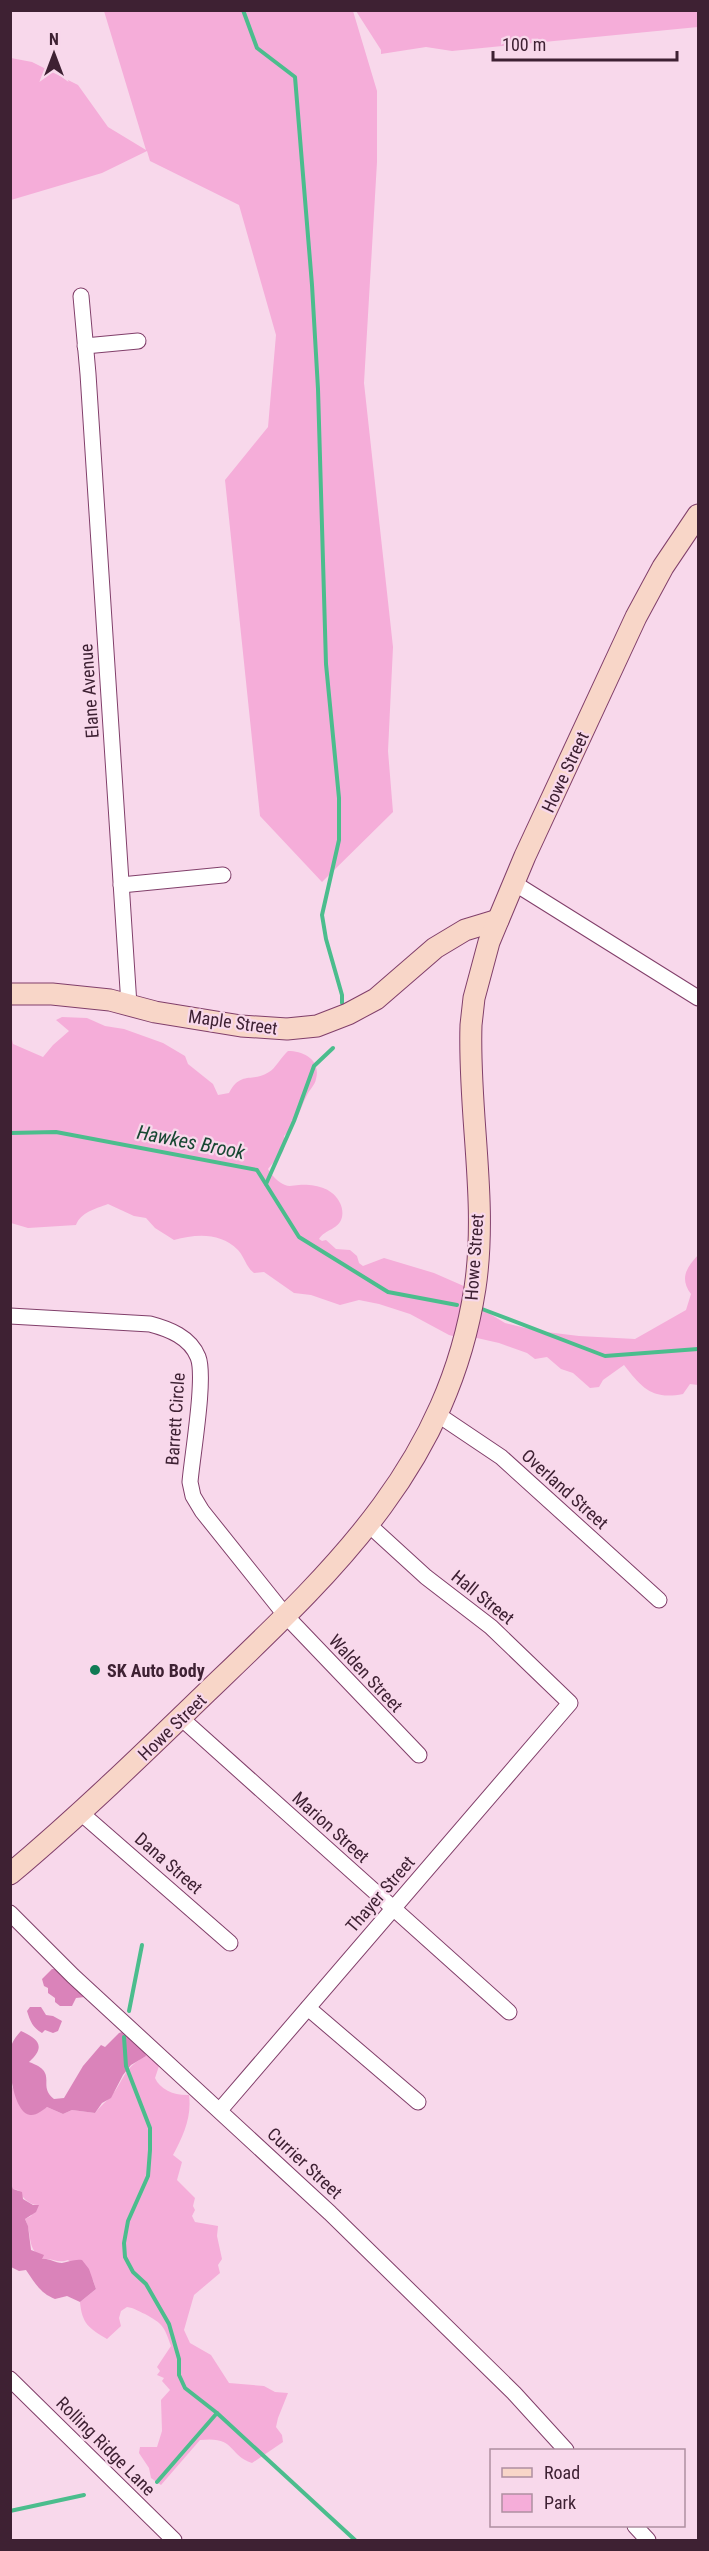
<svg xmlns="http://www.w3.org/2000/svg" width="709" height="2551" font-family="'Roboto Condensed',sans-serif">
<rect width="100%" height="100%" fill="#f8d8eb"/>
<!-- green -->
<g fill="#f5add9">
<polygon points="104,11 353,11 377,91 377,162 364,383 393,647 388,751 393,812 322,882 260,816 225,480 268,427 276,335 239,205 150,161 147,151 102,173 11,200 11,58 32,62 78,85 108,127 146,150"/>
<polygon points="356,11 698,11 698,27 452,51 426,47 381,54 381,50"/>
<path d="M 62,1017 L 87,1018 L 105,1026 L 124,1029 L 163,1043 L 185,1056 L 188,1064 L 213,1084 L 218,1095 L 229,1093 C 241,1070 253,1083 269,1072 C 275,1069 282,1056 288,1051 C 304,1051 321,1060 316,1079 C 315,1085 310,1089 307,1095 C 300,1109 296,1126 284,1136 C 287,1155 279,1155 268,1169 C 272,1176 278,1182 285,1185 C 290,1187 294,1185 299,1185 C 315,1184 333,1188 340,1203 C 342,1207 343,1212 342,1217 C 339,1230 325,1229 319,1239 L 322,1241 L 326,1240 L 336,1249 L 350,1250 L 357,1256 L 359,1263 L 363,1266 L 384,1258 L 434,1273 L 466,1287 L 482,1309 L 505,1323 L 538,1331 L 579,1336 L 635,1339 L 686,1310 L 691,1294 C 679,1278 687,1267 698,1255 L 698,1385 L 690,1384 L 683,1394 C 652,1400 642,1388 624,1365 L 603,1380 L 599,1387 L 590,1388 L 573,1373 L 561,1369 L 547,1357 L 535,1359 L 527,1353 L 499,1343 L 477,1338 L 464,1339 L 449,1335 L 410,1314 L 379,1304 L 359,1300 L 340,1305 L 311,1295 L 294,1293 L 264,1272 L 254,1273 C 246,1267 245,1258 238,1250 C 220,1232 196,1234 174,1240 L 155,1228 L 146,1218 L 134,1216 L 108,1204 C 95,1209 81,1212 76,1225 L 28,1228 L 11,1223 L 10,1030 L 13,1044 L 43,1057 L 53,1045 L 69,1031 L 56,1020 Z"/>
<path d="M 145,2051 L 160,2063 L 155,2078 C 160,2090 176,2096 189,2095 C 192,2117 183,2136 173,2155 L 182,2162 L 177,2180 L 195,2198 L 193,2206 L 195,2210 L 192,2216 L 195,2222 L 218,2226 L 217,2236 L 222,2259 L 218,2265 L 220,2273 L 194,2295 L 184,2330 L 190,2343 L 211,2355 L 229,2383 L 264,2386 L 275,2392 L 288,2393 L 278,2418 L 276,2427 L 282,2435 L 283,2442 L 252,2463 C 227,2454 236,2436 200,2440 L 161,2485 L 151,2478 L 149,2468 L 139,2453 L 140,2447 L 157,2447 L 162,2431 L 161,2400 L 170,2390 L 162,2381 L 164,2378 L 157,2375 L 160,2371 L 157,2367 L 171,2346 C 164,2326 163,2324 145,2314 C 138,2311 134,2308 127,2307 L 121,2311 L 119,2318 L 121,2326 L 107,2339 C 89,2328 82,2324 80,2302 L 96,2289 L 93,2280 L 68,2260 C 58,2264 51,2257 41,2259 C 26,2245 33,2236 25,2219 L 31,2216 L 38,2205 C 29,2205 23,2198 18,2190 L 13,2189 L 11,2183 L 10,2082 L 19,2101 L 41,2111 L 47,2107 L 63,2114 L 72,2110 L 95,2113 C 102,2104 111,2098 117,2088 C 127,2071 128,2066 146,2056 Z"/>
</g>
<!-- forest -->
<g fill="#da83ba">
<polygon points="52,1969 56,1969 85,1997 76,1998 72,2006 60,2006 55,2002 55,1998 48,1993 48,1988 44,1986 42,1979"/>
<path d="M 30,2007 L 41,2007 L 46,2015 L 53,2016 L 62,2021 L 58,2031 L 53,2033 L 45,2030 L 42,2033 C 33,2028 30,2021 27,2011 Z"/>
<path d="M 21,2031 C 39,2039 46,2047 29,2062 C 60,2073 36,2085 54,2099 L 64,2098 L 83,2066 L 101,2045 L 105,2047 L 119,2033 L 125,2031 L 145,2051 L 146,2056 L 131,2065 L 123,2075 L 111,2098 L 102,2103 L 95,2113 L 72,2110 L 63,2114 L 47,2107 C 43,2110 36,2116 30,2115 C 13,2113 7,2062 11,2047 C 12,2042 17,2035 21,2031 Z"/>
<path d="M 11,2183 L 13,2189 L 22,2192 L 23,2199 L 33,2205 L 39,2205 L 36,2212 L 25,2219 L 28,2226 L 31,2250 L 44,2255 L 42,2259 C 49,2258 54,2263 62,2263 C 69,2262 74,2259 82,2260 L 89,2269 L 96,2289 L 80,2302 L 67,2296 L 55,2299 C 40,2293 35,2283 26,2270 L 19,2271 L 11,2267 Z"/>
</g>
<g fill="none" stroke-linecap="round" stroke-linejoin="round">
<!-- stream -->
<g stroke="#4bbd8d" stroke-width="4">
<polyline points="243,10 257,48 295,77 312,285 318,389 326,664 339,798 339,840 322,915 326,939 342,995 342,1003"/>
<polyline points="10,1133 56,1132 257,1170 299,1237 388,1292 457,1305"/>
<polyline points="266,1184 294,1121 314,1066 333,1048"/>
<polyline points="482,1309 605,1356 698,1349"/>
<polyline points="129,2011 142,1945"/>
<polyline points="124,2037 126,2066 150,2128 150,2150 148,2176 128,2221 124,2243 125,2257 133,2272 146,2284 169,2324 179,2359 179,2375 185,2388 217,2413"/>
<polyline points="157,2482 217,2413 355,2540"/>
<polyline points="10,2511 84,2495"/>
</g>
<!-- street casing -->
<g stroke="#813f6a" stroke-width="17">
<g id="street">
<polyline points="81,296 88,374 129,1005"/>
<polyline points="85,346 138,341"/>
<polyline points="514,883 698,998"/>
<polyline points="121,885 223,875"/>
<path d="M 10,1316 L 150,1324 C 169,1329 190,1337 198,1357 C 206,1377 192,1457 190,1482 L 193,1496 L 202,1511 L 286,1616 L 419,1755"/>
<polyline points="437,1414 501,1457 659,1600"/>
<polyline points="181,1718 509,2012"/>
<polyline points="81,1813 230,1943"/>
<polyline points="10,1913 73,1976 330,2213 514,2393 566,2450"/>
<polyline points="308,2008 418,2102"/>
<polyline points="220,2110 570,1703 491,1627 426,1577 369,1525"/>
<polyline points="10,2379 174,2540"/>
<polyline points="635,2526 648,2540"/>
</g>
</g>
<!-- secondary casing -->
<g stroke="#813f6a" stroke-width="23">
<g id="secondary">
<polyline points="10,994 52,994 110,1000 155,1012 241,1026 287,1029 317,1026 348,1014 376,999 435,948 465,930 498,920"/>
<path d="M 10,1874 C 79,1816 143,1754 207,1692 C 331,1573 447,1468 475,1288 C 488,1201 468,1112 471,1025 L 474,998 L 489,942 L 525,856 L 636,617 L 663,567 L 698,515"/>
</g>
</g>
<!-- street -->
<use href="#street" stroke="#fff" stroke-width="15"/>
<!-- secondary -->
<use href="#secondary" stroke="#f8d6c8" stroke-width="21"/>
</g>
<!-- markers -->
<circle fill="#107a54" stroke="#f8d8eb" stroke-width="2" cx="95" cy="1670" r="6"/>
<g text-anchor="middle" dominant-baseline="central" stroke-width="4.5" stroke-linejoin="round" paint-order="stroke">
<!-- street labels -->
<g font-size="18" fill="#3e2133" stroke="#f8d8eb">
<text transform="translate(89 691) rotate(-94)">Elane Avenue</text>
<text transform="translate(565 772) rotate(-65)">Howe Street</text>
<text transform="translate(233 1022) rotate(8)">Maple Street</text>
<text transform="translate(474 1257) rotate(-86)">Howe Street</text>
<text transform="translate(175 1419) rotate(-86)">Barrett Circle</text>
<text transform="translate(565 1489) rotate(42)">Overland Street</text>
<text transform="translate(483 1597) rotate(39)">Hall Street</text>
<text transform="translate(366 1673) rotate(47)">Walden Street</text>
<text transform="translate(172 1727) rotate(-44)">Howe Street</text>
<text transform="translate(331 1827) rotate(42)">Marion Street</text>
<text transform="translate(169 1863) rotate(41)">Dana Street</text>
<text transform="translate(380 1894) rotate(-49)">Thayer Street</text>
<text transform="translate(305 2163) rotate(43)">Currier Street</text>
<text transform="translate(106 2446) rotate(45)">Rolling Ridge Lane</text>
</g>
<!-- poi labels -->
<g font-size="18" font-weight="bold" fill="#3e2133" stroke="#f8d8eb" text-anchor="start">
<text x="107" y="1670">SK Auto Body</text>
</g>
<!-- water labels -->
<g font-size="20" font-style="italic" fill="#174732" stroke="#f8d8eb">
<text transform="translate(191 1142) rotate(11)">Hawkes Brook</text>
</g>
</g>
<!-- border -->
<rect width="709" height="2551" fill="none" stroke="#3e2133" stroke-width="24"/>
<!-- legend -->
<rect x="490" y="2449" width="195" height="78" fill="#f8d8eb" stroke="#ae8fa1" stroke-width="1.5"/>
<rect x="502" y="2468" width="30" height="9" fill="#f8d6c8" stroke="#ae8fa1" stroke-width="1.5"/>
<text x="544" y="2479" font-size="18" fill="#3e2133">Road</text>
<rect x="502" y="2494" width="30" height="18" fill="#f5add9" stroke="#ae8fa1" stroke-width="1.5"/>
<text x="544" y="2509" font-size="18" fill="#3e2133">Park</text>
<!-- north arrow -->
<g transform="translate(54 54)" stroke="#f8d8eb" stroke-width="4.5" paint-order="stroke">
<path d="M0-4.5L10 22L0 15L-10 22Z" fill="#3e2133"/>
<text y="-9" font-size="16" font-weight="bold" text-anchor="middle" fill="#3e2133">N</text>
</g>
<!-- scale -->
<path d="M493 51v9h184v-9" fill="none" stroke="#3e2133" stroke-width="3"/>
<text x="502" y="51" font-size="18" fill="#3e2133" stroke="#f8d8eb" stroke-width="4.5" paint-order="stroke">100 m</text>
</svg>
